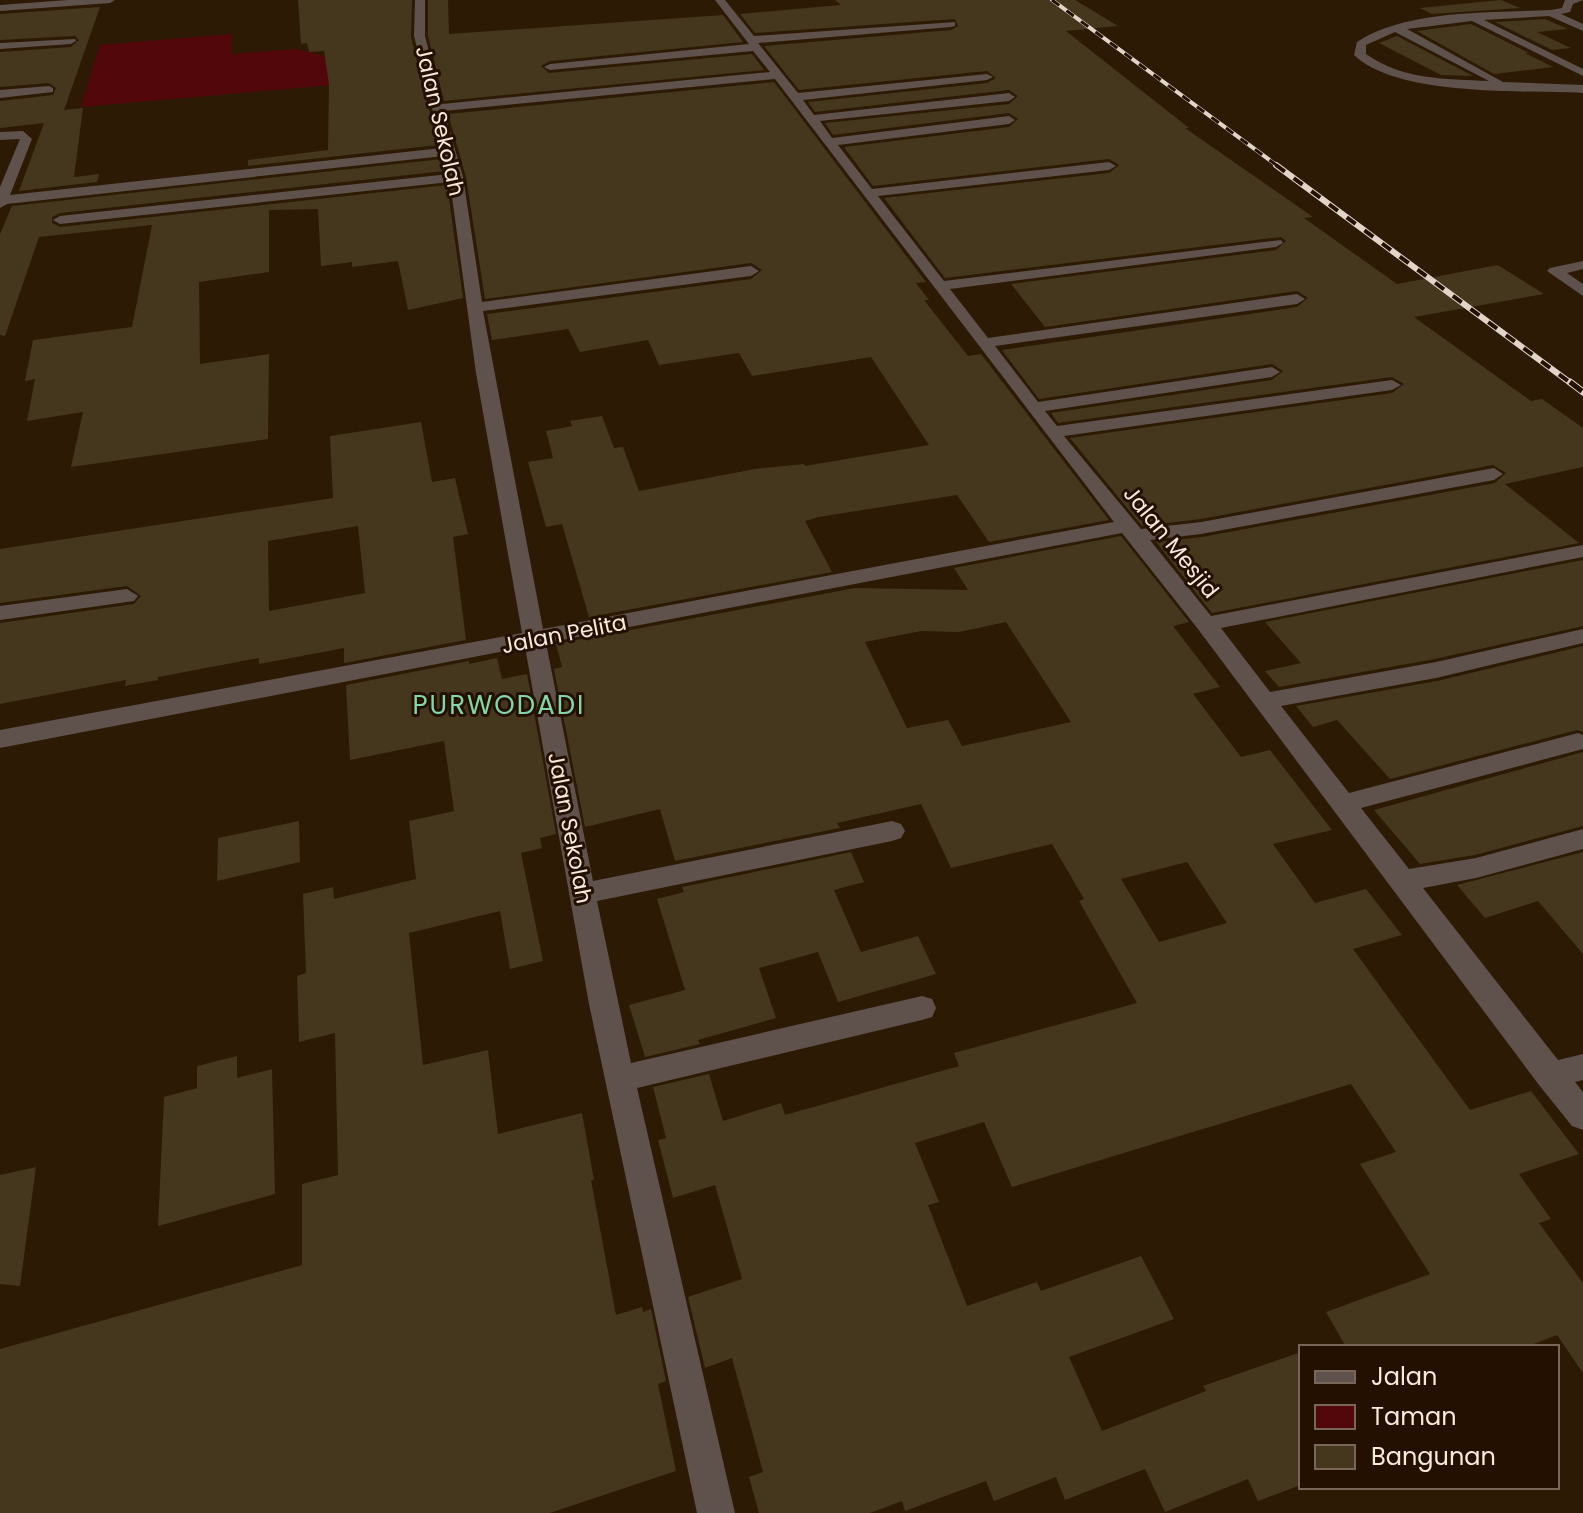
<svg xmlns="http://www.w3.org/2000/svg" width="1583" height="1513" font-family="Poppins,sans-serif">
<rect width="100%" height="100%" fill="#2d1a05"/>
<!-- green -->
<polygon fill="#52070b" points="232,34 231,54 297,49 412,78 81,107 100,45"/>
<!-- building -->
<g fill="#44371d" fill-rule="evenodd">
<polygon points="298,0 412,0 411,37 438,145 248,166 248,160 328,150 329,84 324,51 309,52 307,43 301,44"/>
<polygon points="428,0 448,0 449,34 723,15 743,42 550,61 541,66 549,73 752,54 764,70 444,101 428,36"/>
<polygon points="835,0 1075,0 1118,26 1066,31 1189,128 1185,128 1313,217 1304,218 1397,284 1498,265 1544,294 1414,317 1531,401 1542,399 1583,428 1583,467 1505,484 1579,543 1212,613 1156,542 1202,537 1495,483 1506,473 1493,465 1201,519 1142,526 1070,438 1392,393 1404,384 1392,377 1058,423 1051,413 1272,380 1283,371 1272,364 1039,399 1002,350 1297,307 1308,298 1297,291 1045,327 1011,284 1276,250 1286,241 1281,237 945,278 884,198 1109,173 1119,165 1109,159 873,186 844,147 1009,127 1018,119 1009,113 833,135 825,123 1009,104 1018,96 1009,90 815,112 808,102 987,83 996,78 987,71 799,90 764,46 951,30 958,26 955,19 755,33 740,14 841,5"/>
<polygon points="1501,0 1520,8 1432,14 1420,8"/>
<polygon points="100,7 64,110 83,108 74,177 99,174 97,182 19,191 44,123 0,128 0,101 53,95 56,88 49,83 0,87 0,52 71,47 79,40 75,36 0,40 0,14"/>
<polygon points="1545,19 1568,29 1537,32 1571,48 1552,50 1495,22"/>
<polygon points="1471,24 1529,53 1525,53 1553,67 1494,74 1417,31"/>
<polygon points="1397,36 1473,76 1441,75 1379,43"/>
<polygon points="774,82 926,282 916,283 929,300 924,300 968,356 981,354 1109,520 989,542 957,495 819,517 805,521 832,572 589,617 562,524 546,527 528,462 553,458 546,431 572,426 570,421 602,416 614,448 623,447 639,491 755,469 804,464 805,466 929,445 871,357 752,376 739,353 659,365 648,340 580,352 568,329 492,340 487,314 751,279 762,270 751,263 485,299 466,177 448,114"/>
<polygon points="442,159 445,171 60,213 52,217 52,223 60,227 447,185 463,298 408,310 398,261 352,267 352,262 321,266 318,209 269,210 269,272 199,282 200,364 269,354 268,439 71,467 83,412 27,421 35,379 25,381 33,340 132,327 152,225 39,237 5,336 0,335 0,234 12,206"/>
<path d="M 421,422 L 432,482 L 455,478 L 468,534 L 453,537 L 466,640 L 344,663 L 344,648 L 259,664 L 259,658 L 158,677 L 158,680 L 125,686 L 126,680 L 0,704 L 0,623 L 134,604 L 141,596 L 127,586 L 0,603 L 0,549 L 333,498 L 330,436 ZM 358,526 L 365,593 L 269,611 L 268,541 Z"/>
<path d="M 1121,536 L 1189,622 L 1173,626 L 1220,687 L 1193,694 L 1241,757 L 1270,750 L 1332,830 L 1273,844 L 1315,903 L 1366,889 L 1402,935 L 1353,949 L 1470,1110 L 1531,1091 L 1579,1154 L 1519,1174 L 1551,1219 L 1539,1223 L 1583,1283 L 1583,1373 L 1557,1335 L 1526,1347 L 1346,1347 L 1326,1312 L 1430,1274 L 1360,1164 L 1396,1152 L 1351,1084 L 1012,1187 L 984,1122 L 915,1143 L 939,1202 L 928,1205 L 967,1306 L 1037,1282 L 1041,1291 L 1141,1256 L 1174,1319 L 1069,1357 L 1102,1431 L 1206,1391 L 1203,1386 L 1301,1352 L 1301,1485 L 1258,1501 L 1248,1479 L 1165,1512 L 1145,1469 L 1065,1500 L 1056,1477 L 994,1501 L 986,1481 L 905,1511 L 902,1501 L 870,1513 L 759,1513 L 749,1477 L 763,1472 L 732,1358 L 705,1368 L 688,1297 L 742,1279 L 715,1185 L 673,1198 L 658,1140 L 666,1138 L 653,1087 L 709,1074 L 723,1121 L 781,1103 L 785,1115 L 959,1066 L 954,1053 L 1137,1003 L 1079,901 L 1084,899 L 1052,844 L 951,868 L 921,804 L 837,823 L 840,828 L 675,861 L 660,809 L 585,827 L 554,669 L 562,667 L 556,644 L 855,588 L 968,590 L 954,568 ZM 1006,622 L 1071,722 L 962,746 L 948,720 L 907,728 L 865,642 L 921,631 L 959,632 ZM 1187,862 L 1227,923 L 1159,942 L 1121,879 Z"/>
<polygon points="1583,560 1583,626 1435,659 1279,687 1265,671 1301,663 1265,622"/>
<polygon points="1583,646 1583,732 1577,730 1390,779 1337,720 1313,727 1296,706 1437,681"/>
<polygon points="497,658 502,679 527,674 556,834 540,838 542,848 521,853 543,961 510,969 500,911 409,933 423,1065 488,1050 498,1134 582,1113 594,1180 591,1180 616,1315 642,1307 643,1312 651,1309 666,1381 658,1384 676,1471 550,1513 0,1513 0,1349 302,1265 302,1184 338,1175 335,1033 299,1042 297,976 306,973 303,894 333,887 334,899 416,879 409,821 454,811 444,741 350,760 346,685 469,661 469,664"/>
<polygon points="1583,752 1583,826 1475,855 1420,864 1374,810"/>
<polygon points="299,821 300,862 217,881 218,838"/>
<polygon points="851,852 864,882 834,890 861,952 918,936 936,974 838,1002 818,952 759,968 776,1018 698,1040 700,1044 645,1057 629,1005 685,990 657,899 684,892 682,887"/>
<polygon points="1583,852 1583,954 1538,901 1485,918 1457,885"/>
<polygon points="237,1056 237,1078 272,1069 275,1194 158,1226 164,1097 197,1088 197,1066"/>
<polygon points="36,1167 20,1286 0,1284 0,1175"/>
</g>
<g fill="none" stroke-linecap="round" stroke-linejoin="round">
<!-- minor -->
<g fill="#5f514b" fill-rule="evenodd">
<polygon points="68,0 115,0 110,3 0,11 0,5"/>
<path d="M 415,0 L 425,0 L 425,36 L 442,104 L 770,72 L 753,51 L 550,70 L 544,67 L 550,64 L 749,44 L 715,0 L 725,0 L 754,36 L 955,22 L 955,26 L 951,27 L 758,43 L 798,93 L 987,74 L 993,77 L 987,80 L 803,100 L 814,115 L 1009,93 L 1015,97 L 1009,101 L 820,121 L 832,138 L 1009,116 L 1015,120 L 1009,124 L 838,145 L 872,189 L 1109,162 L 1116,166 L 1109,170 L 878,196 L 944,281 L 1281,240 L 1283,243 L 1276,247 L 950,289 L 988,338 L 1297,294 L 1305,299 L 1297,304 L 995,346 L 1038,402 L 1272,367 L 1280,372 L 1272,377 L 1045,411 L 1057,426 L 1392,380 L 1401,385 L 1392,390 L 1064,436 L 1141,529 L 1201,522 L 1494,468 L 1503,474 L 1494,480 L 1201,534 L 1150,540 L 1211,616 L 1583,545 L 1583,557 L 1221,628 L 1270,692 L 1436,662 L 1583,629 L 1583,643 L 1436,678 L 1281,706 L 1349,793 L 1578,733 L 1583,735 L 1583,749 L 1361,808 L 1409,869 L 1476,858 L 1583,829 L 1583,849 L 1476,878 L 1423,888 L 1558,1060 L 1583,1054 L 1583,1080 L 1575,1082 L 1583,1092 L 1583,1130 L 1572,1126 L 1539,1085 L 1198,629 L 1122,533 L 546,643 L 593,881 L 892,821 L 901,824 L 905,831 L 901,838 L 892,841 L 597,901 L 631,1063 L 922,996 L 932,999 L 936,1008 L 932,1017 L 922,1020 L 637,1088 L 735,1513 L 697,1513 L 589,1004 L 525,647 L 0,748 L 0,730 L 522,633 L 476,373 L 450,182 L 60,224 L 53,220 L 60,216 L 449,174 L 444,156 L 7,204 L 0,208 L 0,187 L 20,139 L 0,140 L 0,132 L 23,131 L 32,139 L 10,195 L 442,148 L 414,36 ZM 775,79 L 1114,522 L 543,629 L 483,311 L 751,276 L 759,271 L 751,266 L 482,302 L 463,177 L 444,111 Z"/>
<path d="M 1565,0 L 1583,0 L 1573,4 L 1570,12 L 1561,14 L 1583,24 L 1583,31 L 1549,16 L 1484,20 L 1583,69 L 1583,76 L 1472,21 L 1407,29 L 1503,82 L 1583,85 L 1583,93 C 1523,90 1398,97 1354,55 L 1357,42 C 1406,9 1493,13 1551,10 L 1562,8 ZM 1395,32 L 1489,81 C 1445,79 1403,80 1366,54 L 1366,45 Z"/>
<polygon points="75,39 76,41 71,44 0,49 0,43"/>
<polygon points="49,86 53,88 53,92 0,98 0,90"/>
<polygon points="1583,261 1583,269 1567,273 1583,284 1583,296 1547,271 1550,268"/>
<polygon points="127,589 138,596 134,601 0,620 0,606"/>
</g>
<!-- rail-far2 casing -->
<g stroke="#e2d4c7" stroke-width="4">
<polyline id="rail-far2" points="1052,0 1279,167"/>
</g>
<!-- rail-far1 casing -->
<g stroke="#e2d4c7" stroke-width="6">
<polyline id="rail-far1" points="1276,165 1572,384"/>
</g>
<!-- rail casing -->
<g stroke="#e2d4c7" stroke-width="7">
<polyline id="rail" points="1570,382 1583,392"/>
</g>
<!-- rail-far2 -->
<use href="#rail-far2" stroke="#231000" stroke-width="3" stroke-dasharray="9" stroke-linecap="butt"/>
<!-- rail-far1 -->
<use href="#rail-far1" stroke="#231000" stroke-width="4" stroke-dasharray="11" stroke-linecap="butt"/>
<!-- rail -->
<use href="#rail" stroke="#231000" stroke-width="5" stroke-dasharray="15" stroke-linecap="butt"/>
</g>
<g text-anchor="middle" dominant-baseline="central" stroke-width="6" stroke-linejoin="round" paint-order="stroke">
<!-- street labels -->
<g font-size="22" fill="#f7e9dd" stroke="#231000">
<text transform="translate(440 121) rotate(77)">Jalan Sekolah</text>
<text transform="translate(1171 542) rotate(51)">Jalan Mesjid</text>
<text transform="translate(564 634) rotate(-11)">Jalan Pelita</text>
<text transform="translate(570 828) rotate(79)">Jalan Sekolah</text>
</g>
<!-- quarter labels -->
<g font-size="26" letter-spacing="2" fill="#83d5ac" stroke="#231000">
<text x="499" y="705">PURWODADI</text>
</g>
</g>
<!-- legend -->
<rect x="1299" y="1345" width="260" height="144" fill="#231000" stroke="#786758" stroke-width="2"/>
<rect x="1315" y="1371" width="40" height="12" fill="#5f514b" stroke="#786758" stroke-width="2"/>
<text x="1371" y="1385" font-size="24" fill="#f7e9dd">Jalan</text>
<rect x="1315" y="1405" width="40" height="24" fill="#52070b" stroke="#786758" stroke-width="2"/>
<text x="1371" y="1425" font-size="24" fill="#f7e9dd">Taman</text>
<rect x="1315" y="1445" width="40" height="24" fill="#44371d" stroke="#786758" stroke-width="2"/>
<text x="1371" y="1465" font-size="24" fill="#f7e9dd">Bangunan</text>
</svg>
